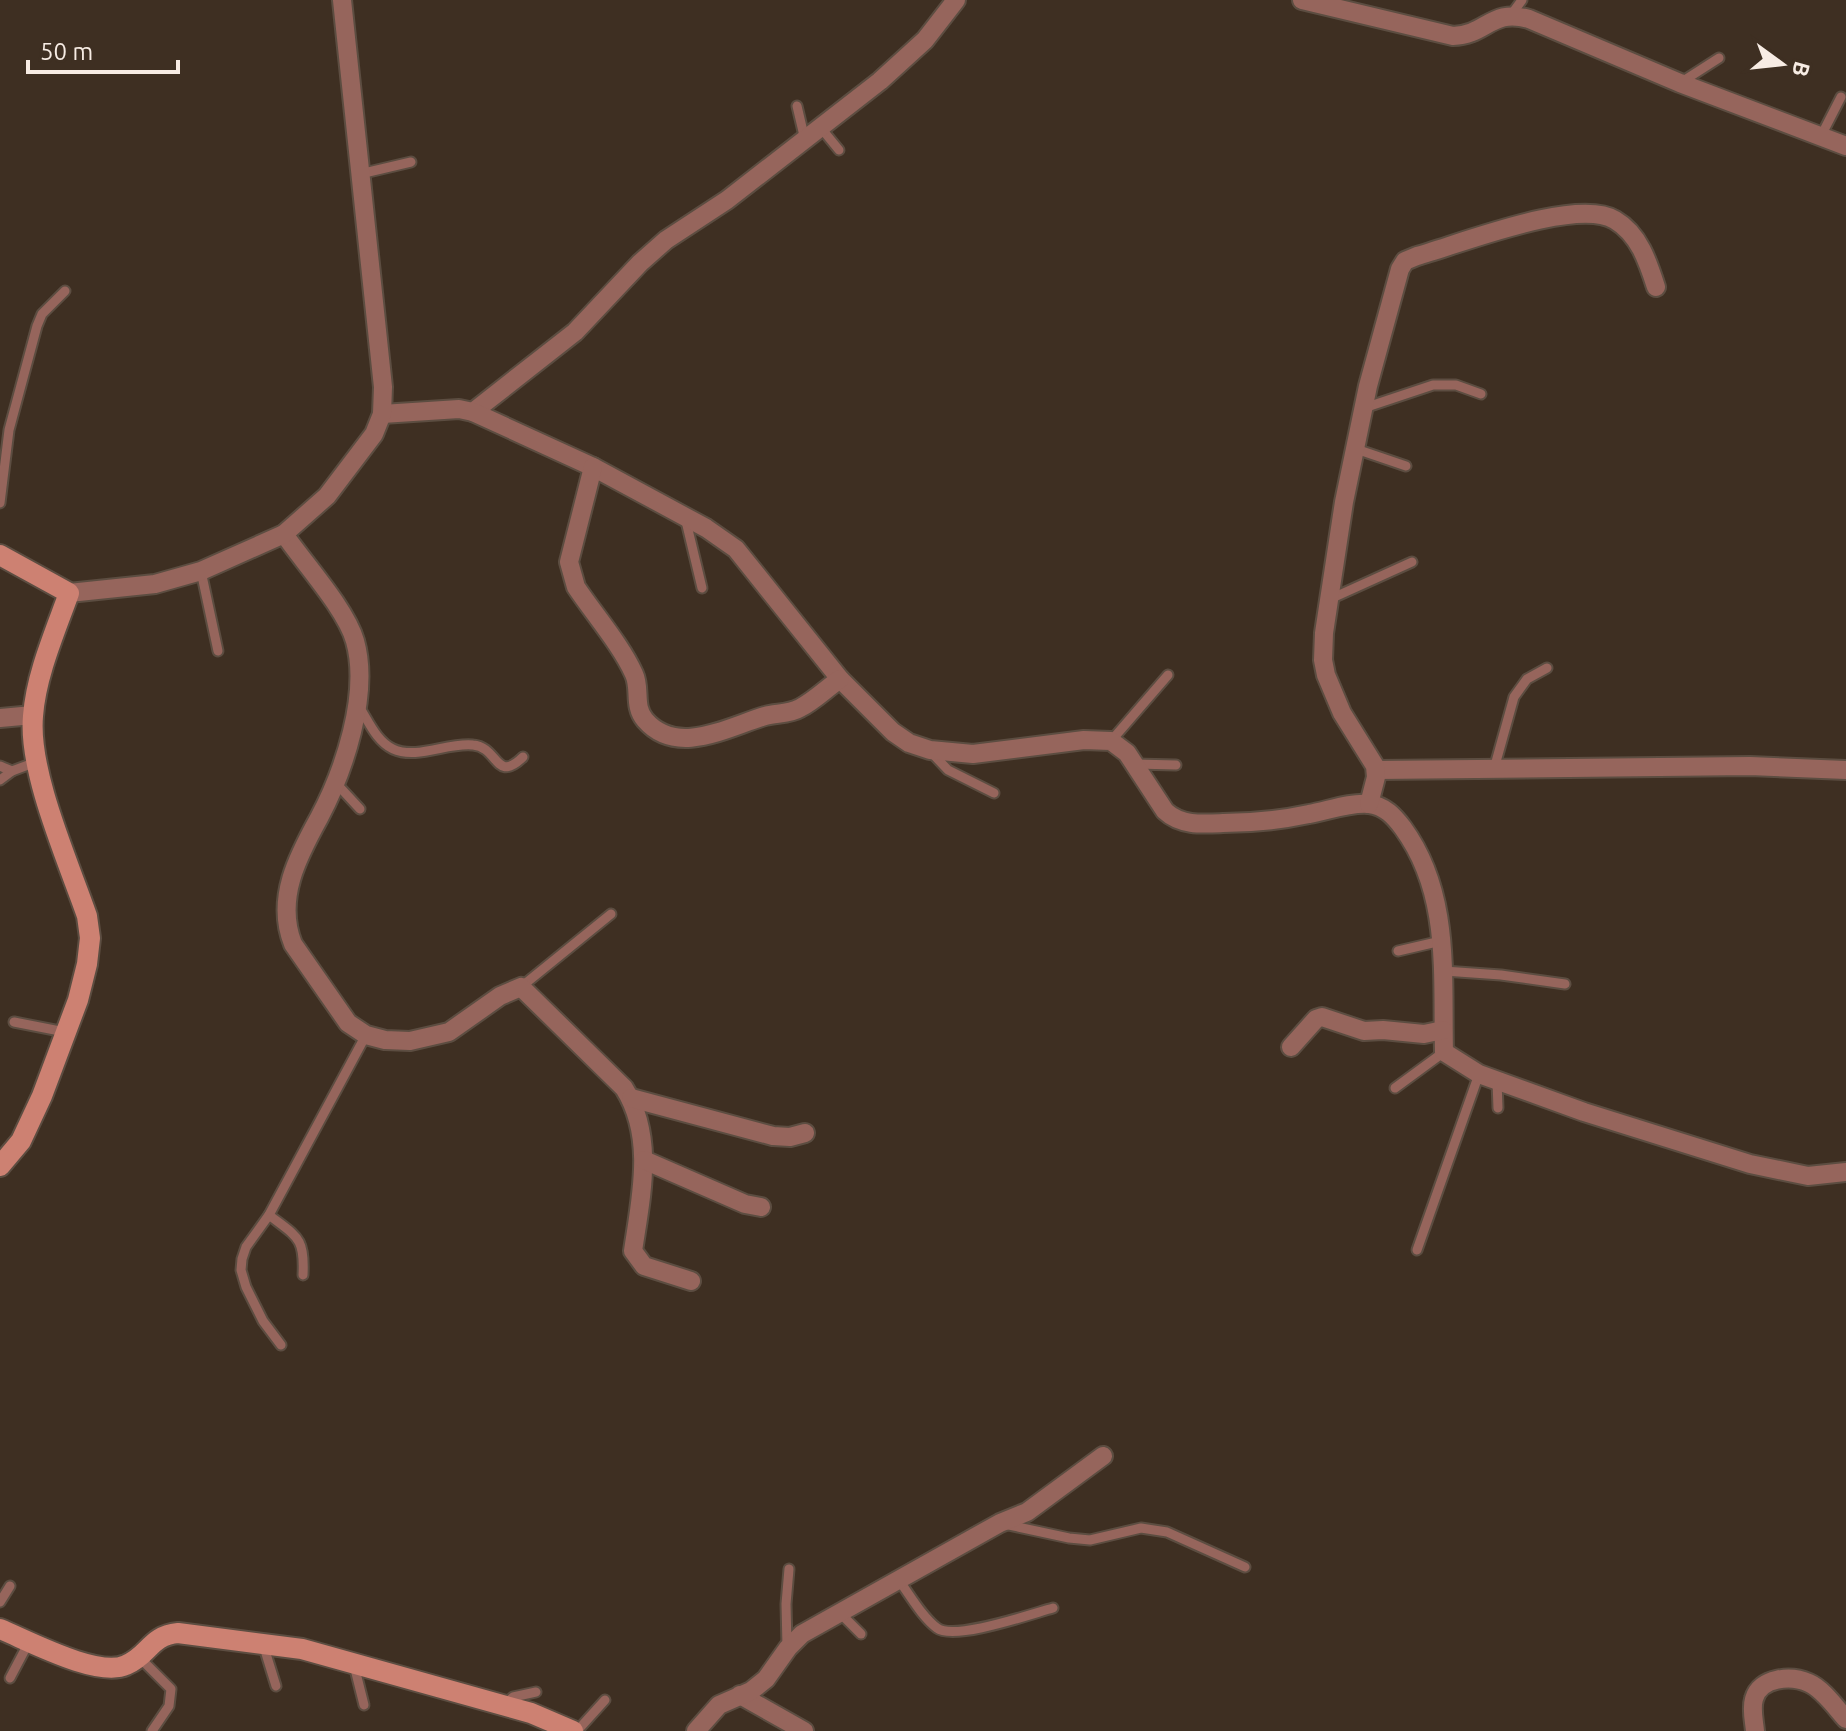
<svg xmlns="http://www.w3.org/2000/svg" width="1846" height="1731" font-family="Ubuntu,sans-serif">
<rect width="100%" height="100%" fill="#3e2f22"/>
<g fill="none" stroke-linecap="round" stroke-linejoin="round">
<!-- lane casing -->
<g stroke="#5c4d41" stroke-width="13">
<g id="lane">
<polyline points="1511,15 1522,0"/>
<polyline points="1680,83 1719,58"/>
<polyline points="797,106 805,140"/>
<polyline points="821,128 839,150"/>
<polyline points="1821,136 1841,97"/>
<polyline points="360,174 411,162"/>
<polyline points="1364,408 1433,385 1456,385 1481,394"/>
<polyline points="1356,449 1406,466"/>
<polyline points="0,503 9,430 37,326 42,314 65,291"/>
<polyline points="685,517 702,588"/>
<polyline points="201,571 218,651"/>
<polyline points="1328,600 1412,562"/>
<path d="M 358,705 C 368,720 376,741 393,749 C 417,760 448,742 473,745 C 499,747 495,784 523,757"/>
<polyline points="1111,741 1168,675"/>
<polyline points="931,752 948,770 994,793"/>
<polyline points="1135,764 1176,765"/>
<polyline points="0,766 12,771"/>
<polyline points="1494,769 1514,697 1527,679 1547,668"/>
<polyline points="0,780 12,771 36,762"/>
<polyline points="335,782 360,809"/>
<polyline points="1398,951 1441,941"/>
<polyline points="1444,971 1501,975 1565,984"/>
<polyline points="521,987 611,914"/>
<polyline points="14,1022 65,1032"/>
<polyline points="1497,1081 1498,1108"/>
<polyline points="1395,1088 1444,1052"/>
<path d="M 269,1215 C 297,1237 305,1237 303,1275"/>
<polyline points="1417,1250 1479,1074"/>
<polyline points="281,1345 263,1321 246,1287 241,1270 242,1259 246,1247 269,1215 366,1035"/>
<polyline points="1004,1524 1069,1538 1090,1540 1141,1528 1167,1532 1245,1567"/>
<path d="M 898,1579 C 910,1595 922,1617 937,1628 C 954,1641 1031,1614 1053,1608"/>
<polyline points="0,1602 10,1586"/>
<polyline points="839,1612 861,1634"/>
<polyline points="263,1644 276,1686"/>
<polyline points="787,1646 786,1604 789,1569"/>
<polyline points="139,1657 171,1689 169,1706 152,1731"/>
<polyline points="354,1665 364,1705"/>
<polyline points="10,1678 29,1642"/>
<polyline points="504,1705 513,1697 536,1692"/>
<polyline points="577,1731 605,1700"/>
</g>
</g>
<!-- street casing -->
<g stroke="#5c4d41" stroke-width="22">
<g id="street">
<path d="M 1302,0 L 1453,36 C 1487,35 1491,8 1529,19 L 1680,83 L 1846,146"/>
<polyline points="473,412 575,332 640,263 666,240 727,200 880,81 925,40 956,0"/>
<path d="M 382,414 L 459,409 L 473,412 L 593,467 L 706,528 L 736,549 L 840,679 L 893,732 L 909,743 L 930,750 L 973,754 L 1084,740 L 1111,741 L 1127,753 L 1165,811 C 1181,826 1203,824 1223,823 C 1252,823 1281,820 1309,814 C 1327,811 1350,802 1369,804 C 1385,806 1394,816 1403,828 C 1451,894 1442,974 1444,1052 L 1479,1074 L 1584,1112 L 1750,1164 L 1808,1176 L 1846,1172"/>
<path d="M 593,467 L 569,562 L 576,587 C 594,614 621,645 634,674 C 641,689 633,706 645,720 C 677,757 728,727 765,716 C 776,713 790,714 800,708 C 814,701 827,688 840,679"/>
<path d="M 284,534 C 304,563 346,609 355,641 C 370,694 344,771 319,818 C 298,856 275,899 293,944 L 348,1023 L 366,1035 L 385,1040 L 410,1041 L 449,1032 L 500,996 L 521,987 L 624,1088 C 655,1137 641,1197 633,1251 L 644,1266 L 691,1281"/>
<polyline points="69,593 155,584 201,571 284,534 327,496 374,434 382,414 383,387 342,0"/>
<polyline points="0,718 33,715"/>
<polyline points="1376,770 1750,766 1846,770"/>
<path d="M 1369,804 L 1376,777 L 1375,766 L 1342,713 L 1326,675 L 1323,660 L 1324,633 L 1344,502 L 1368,386 L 1400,269 L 1405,261 L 1417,256 C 1460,244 1577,197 1615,220 C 1639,234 1648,262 1656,287"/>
<polyline points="1291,1047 1316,1019 1322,1017 1364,1031 1383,1030 1424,1034 1443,1030"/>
<polyline points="631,1098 773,1136 790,1137 805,1133"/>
<polyline points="644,1160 745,1204 761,1207"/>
<polyline points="740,1695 804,1731"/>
<polyline points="696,1731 719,1705 751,1691 766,1679 788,1648 802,1634 1000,1523 1027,1512 1103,1456"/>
<path d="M 1755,1731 C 1754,1720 1751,1709 1754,1699 C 1760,1677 1791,1675 1809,1683 C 1823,1689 1836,1708 1846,1719"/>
</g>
</g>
<!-- secondary casing -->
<g stroke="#5c4d41" stroke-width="24">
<g id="secondary">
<path d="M 0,555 L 69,593 C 55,632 36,675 33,716 C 28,772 68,861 87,916 L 90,938 L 87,964 L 78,1000 L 42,1096 L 21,1141 L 0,1166"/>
<path d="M 0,1629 C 29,1641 98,1678 126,1665 C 150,1655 149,1636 178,1633 L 302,1649 L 531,1713 L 573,1731"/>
</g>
</g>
<!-- lane -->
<use href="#lane" stroke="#96655c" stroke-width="9"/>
<!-- street -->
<use href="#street" stroke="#96655c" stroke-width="18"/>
<!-- secondary -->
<use href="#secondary" stroke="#cd8172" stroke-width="20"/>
</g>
<!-- north arrow -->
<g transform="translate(1782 64) rotate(105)" stroke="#3e2f22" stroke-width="6" paint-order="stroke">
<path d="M0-6L14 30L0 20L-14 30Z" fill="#f7ece4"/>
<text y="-12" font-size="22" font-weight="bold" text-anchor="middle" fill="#f7ece4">B</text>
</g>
<!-- scale -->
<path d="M28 60v12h150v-12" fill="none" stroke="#f7ece4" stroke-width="4"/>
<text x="40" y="60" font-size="24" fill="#f7ece4" stroke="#3e2f22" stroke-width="6" paint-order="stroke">50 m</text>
</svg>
